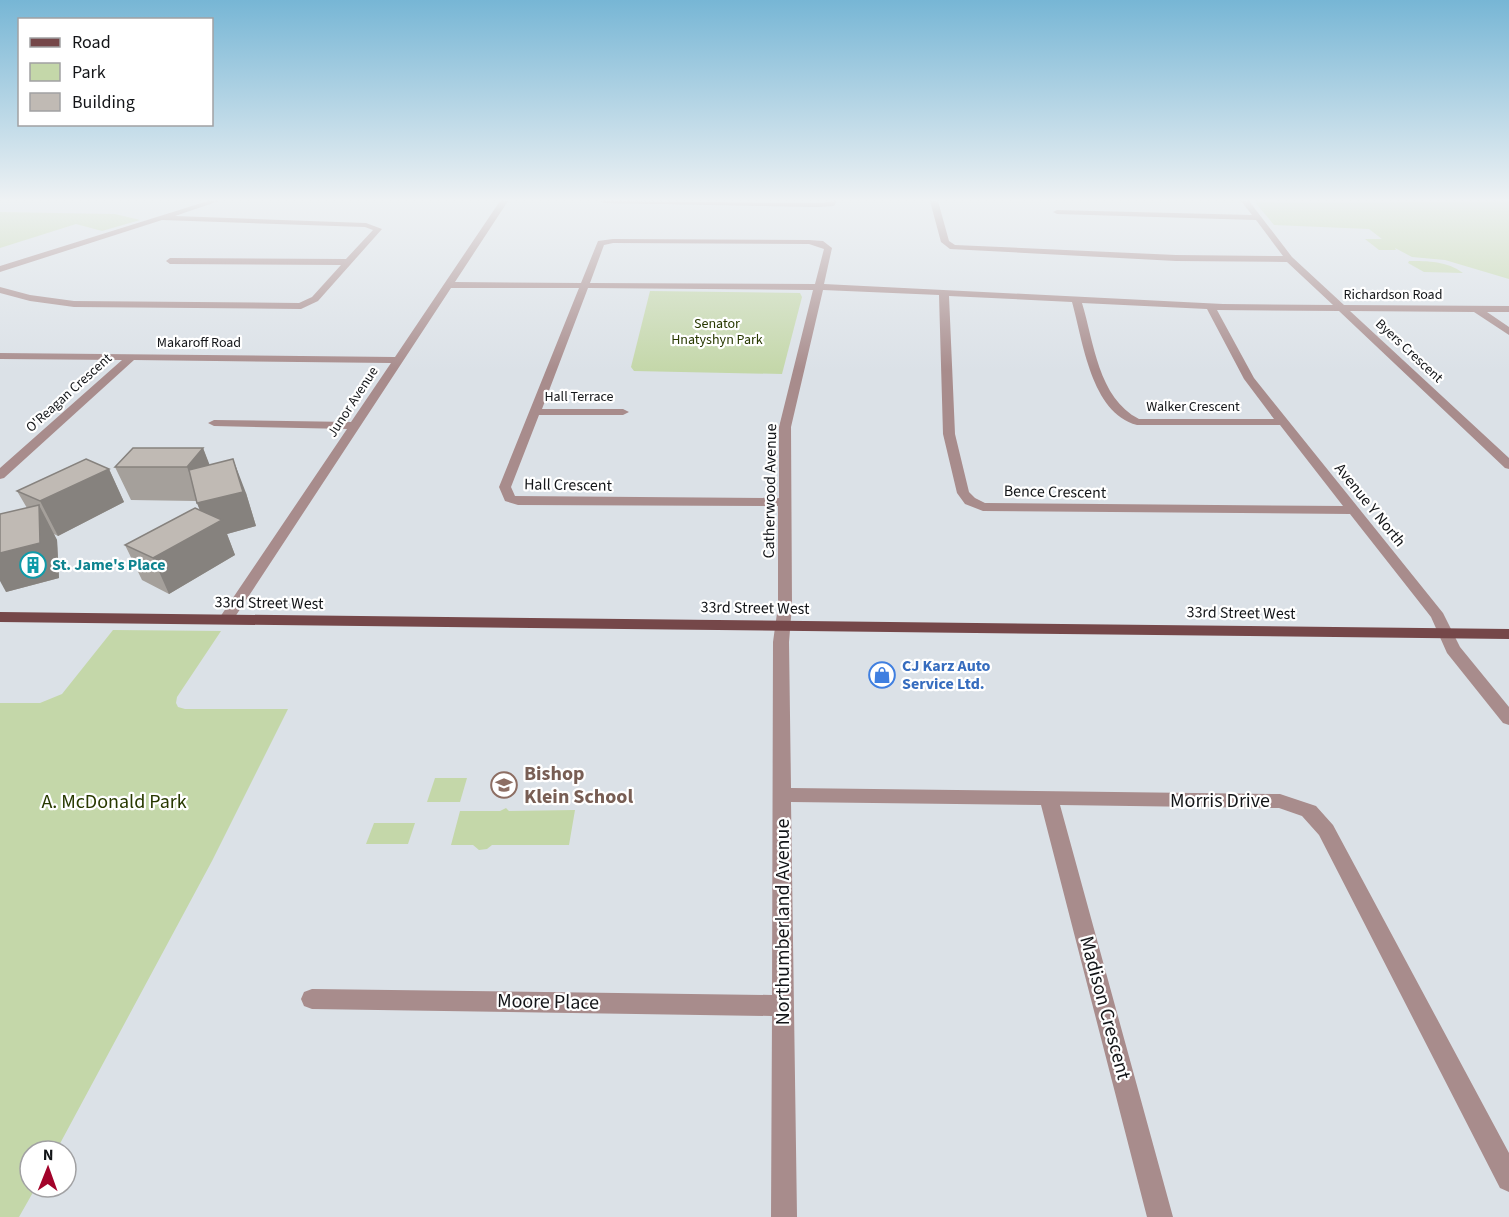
<svg xmlns="http://www.w3.org/2000/svg" width="1509" height="1217" font-family="'Source Sans 3',sans-serif">
<rect width="100%" height="100%" fill="#dbe1e7"/>
<!-- green -->
<g fill="#c4d7a9">
<polygon points="1254,201 1293,203 1509,201 1509,279 1445,260 1412,257 1395,248 1396,250 1379,250 1365,239 1382,239 1369,229 1274,225"/>
<polygon points="0,212 115,214 140,220 102,231 76,224 0,248"/>
<path d="M 1409,261 C 1428,261 1447,261 1463,273 L 1424,272 L 1408,263 Z"/>
<polygon points="650,291 800,293 802,297 782,374 634,371 631,367"/>
<polygon points="113,630 221,631 177,697 176,703 178,707 185,709 288,709 212,861 56,1151 30,1151 30,1187 36,1187 19,1217 0,1217 0,703 40,703 62,694"/>
<polygon points="435,778 467,778 460,802 427,802"/>
<polygon points="506,808 509,811 575,810 569,845 492,845 487,849 479,850 473,845 451,845 460,811 500,811"/>
<polygon points="374,823 415,823 408,844 366,844"/>
</g>
<g fill="none" stroke-linecap="round" stroke-linejoin="round">
<!-- minor -->
<g fill="#a88c8c" fill-rule="evenodd">
<polygon points="208,201 219,201 175,216 366,223 382,229 318,301 301,309 74,307 30,301 0,293 0,287 30,295 74,301 299,303 312,297 341,265 170,264 166,261 170,258 346,259 373,230 365,227 162,220 0,272 0,266"/>
<path d="M 500,201 L 508,201 L 455,282 L 581,283 L 598,241 L 613,239 L 809,240 L 823,241 L 832,248 L 824,284 L 1223,304 L 1333,305 L 1287,262 L 1176,261 L 950,249 L 941,242 L 930,201 L 938,201 L 949,241 L 955,245 L 1176,255 L 1283,256 L 1256,220 L 1057,214 L 1053,212 L 1057,210 L 1252,215 L 1241,201 L 1249,201 L 1292,257 L 1344,305 L 1509,306 L 1509,312 L 1487,312 L 1509,327 L 1509,335 L 1474,312 L 1350,311 L 1509,458 L 1509,469 L 1505,468 L 1339,311 L 1217,310 L 1254,378 L 1443,613 L 1460,647 L 1509,707 L 1509,725 L 1503,723 L 1447,653 L 1431,617 L 1350,514 L 983,511 L 965,504 L 957,493 L 943,434 L 939,295 L 823,290 L 791,427 L 792,606 L 789,642 L 791,788 L 1280,794 L 1316,806 L 1333,825 L 1509,1153 L 1509,1192 L 1500,1188 L 1319,835 L 1302,816 L 1279,808 L 1060,805 L 1173,1217 L 1147,1217 L 1041,805 L 791,802 L 797,1217 L 771,1217 L 772,1016 L 312,1009 L 304,1006 L 301,999 L 304,992 L 312,989 L 772,995 L 773,642 L 778,606 L 778,506 L 518,505 L 505,501 L 499,487 L 579,288 L 451,288 L 231,623 L 221,623 L 218,620 L 347,429 L 214,426 L 208,423 L 214,420 L 351,422 L 391,363 L 134,360 L 4,478 L 0,479 L 0,468 L 122,360 L 0,359 L 0,353 L 395,357 ZM 613,243 L 809,244 L 824,249 L 815,284 L 590,283 L 604,245 ZM 588,288 L 813,290 L 779,427 L 779,498 L 515,496 L 511,487 L 539,415 L 623,415 L 629,412 L 623,409 L 542,409 ZM 949,296 L 1072,302 C 1083,341 1091,413 1137,425 L 1280,425 L 1343,506 L 985,503 L 975,498 L 969,492 L 955,434 ZM 1082,303 L 1207,309 L 1244,379 L 1274,419 L 1139,419 C 1098,398 1094,342 1082,303 Z"/>
<polygon points="600,201 817,203 837,201 834,206 817,207 604,203"/>
</g>
<!-- major -->
<polygon fill="#754749" fill-rule="evenodd" points="0,612 1509,629 1509,639 0,622"/>
</g>
<!-- wall -->
<g fill="#a5a09b">
<polygon points="203,448 209,465 246,493 256,526 227,534 235,555 169,594 142,580 125,545 200,510 196,501 131,500 115,467"/>
<polygon points="109,469 124,502 58,536 54,534 57,540 59,578 6,592 27,508 17,491"/>
</g>
<!-- shaded-wall -->
<g fill="#86827e">
<polygon points="203,448 216,481 201,501 187,467"/>
<polygon points="233,459 246,493 256,526 227,534 235,555 169,594 153,558 207,528 197,503"/>
<polygon points="109,469 124,502 58,536 40,501"/>
<polygon points="39,505 57,540 59,578 6,592 0,581 0,553"/>
</g>
<!-- building -->
<g fill="#c0bab4" stroke="#86827e" stroke-width="1.5">
<polygon points="133,448 203,448 187,467 115,467"/>
<polygon points="86,459 109,469 40,501 17,491"/>
<polygon points="233,459 243,492 197,503 189,470"/>
<polygon points="39,505 40,543 0,553 0,514"/>
<polygon points="195,508 222,520 153,558 125,545"/>
</g>
<!-- sky -->
<linearGradient id="sky" x2="0" y2="1"><stop stop-color="#77b6d5"/><stop offset="0.54" stop-color="#eff2f4"/><stop offset="1" stop-color="#eff2f4" stop-opacity="0"/></linearGradient>
<rect width="1509" height="371" fill="url(#sky)"/>
<!-- icons -->
<defs>
<g id="building-ring" transform="scale(1.35)"><circle r="9.5" fill="#fff" stroke="#0f9aa8" stroke-width="1.5"/><path d="M-4-6H4V6H1V3H-1V6H-4ZM-2.5-4.3h1.7v1.8h-1.7ZM.8-4.3h1.7v1.8H.8ZM-2.5-1h1.7V.8h-1.7ZM.8-1h1.7V.8H.8Z" fill="#0f9aa8"/></g>
<g id="shop-ring" transform="scale(1.35)"><circle r="9.5" fill="#fff" stroke="#3f7fe0" stroke-width="1.5"/><path d="M-5-2.5h2.3a2.7 3.5 0 0 1 5.4 0H5L5.5 6h-11ZM-1.5-2.5h3a1.5 2.3 0 0 0-3 0Z" fill="#3f7fe0"/></g>
<g id="school-ring" transform="scale(1.35)"><circle r="9.5" fill="#fff" stroke="#8d6e63" stroke-width="1.5"/><path d="M0-5L7-2L0 1L-7-2ZM-4 1L0 2.5L4 1V4Q0 6-4 4Z" fill="#8d6e63"/></g>
</defs>
<g fill-rule="evenodd">
<use href="#building-ring" x="33" y="565"/>
<use href="#shop-ring" x="882" y="675"/>
<use href="#school-ring" x="504" y="785"/>
</g>
<g text-anchor="middle" dominant-baseline="central" stroke-width="4.5" stroke-linejoin="round" paint-order="stroke">
<!-- far-street labels -->
<g font-size="14" fill="#131518" stroke="#fff">
<text x="1393" y="295">Richardson Road</text>
<text x="199" y="343">Makaroff Road</text>
<text transform="translate(1409 351) rotate(43)">Byers Crescent</text>
<text transform="translate(69 393) rotate(-42)">O'Reagan Crescent</text>
<text x="579" y="397">Hall Terrace</text>
<text transform="translate(353 402) rotate(-57)">Junor Avenue</text>
<text x="1193" y="407">Walker Crescent</text>
</g>
<!-- far-park labels -->
<g font-size="14" fill="#283900" stroke="#fff">
<text x="717" y="324">Senator<tspan x="717" dy="16">Hnatyshyn Park</tspan></text>
</g>
<!-- street labels -->
<g font-size="16" fill="#131518" stroke="#fff">
<text transform="translate(568 485) rotate(1)">Hall Crescent</text>
<text transform="translate(770 491) rotate(-89)">Catherwood Avenue</text>
<text transform="translate(1055 492) rotate(1)">Bence Crescent</text>
<text transform="translate(1370 505) rotate(51)">Avenue Y North</text>
<text transform="translate(269 603) rotate(1)">33rd Street West</text>
<text transform="translate(755 608) rotate(1)">33rd Street West</text>
<text transform="translate(1241 613) rotate(1)">33rd Street West</text>
</g>
<!-- culture labels -->
<g font-size="16" font-weight="bold" fill="#0d838f" stroke="#fff" text-anchor="start">
<text x="52" y="565">St. Jame's Place</text>
</g>
<!-- shop labels -->
<g font-size="16" font-weight="bold" fill="#366cbe" stroke="#fff" text-anchor="start">
<text x="902" y="666">CJ Karz Auto<tspan x="902" dy="18">Service Ltd.</tspan></text>
</g>
<!-- near-education labels -->
<g font-size="20" font-weight="bold" fill="#785e54" stroke="#fff" text-anchor="start">
<text x="524" y="774">Bishop<tspan x="524" dy="23">Klein School</tspan></text>
</g>
<!-- near-street labels -->
<g font-size="20" fill="#131518" stroke="#fff">
<text x="1220" y="801">Morris Drive</text>
<text transform="translate(783 922) rotate(-90)">Northumberland Avenue</text>
<text transform="translate(548 1002) rotate(1)">Moore Place</text>
<text transform="translate(1105 1008) rotate(75)">Madison Crescent</text>
</g>
<!-- near-park labels -->
<g font-size="20" fill="#283900" stroke="#fff">
<text x="114" y="802">A. McDonald Park</text>
</g>
</g>
<!-- legend -->
<rect x="18" y="18" width="195" height="108" fill="#ffffff" stroke="#a1a1a3" stroke-width="1.5"/>
<rect x="30" y="38" width="30" height="9" fill="#754749" stroke="#a1a1a3" stroke-width="1.5"/>
<text x="72" y="48" font-size="18" fill="#131518">Road</text>
<rect x="30" y="63" width="30" height="18" fill="#c4d7a9" stroke="#a1a1a3" stroke-width="1.5"/>
<text x="72" y="78" font-size="18" fill="#131518">Park</text>
<rect x="30" y="93" width="30" height="18" fill="#c0bab4" stroke="#a1a1a3" stroke-width="1.5"/>
<text x="72" y="108" font-size="18" fill="#131518">Building</text>
<!-- north arrow -->
<g transform="translate(48 1169) rotate(1)"><circle r="28" fill="#ffffff" stroke="#a1a1a3" stroke-width="1.5"/>
<path d="M0-4.5L10 22L0 15L-10 22Z" fill="#a2032a"/>
<text y="-9" font-size="16" font-weight="bold" text-anchor="middle" fill="#131518">N</text>
</g>
</svg>
